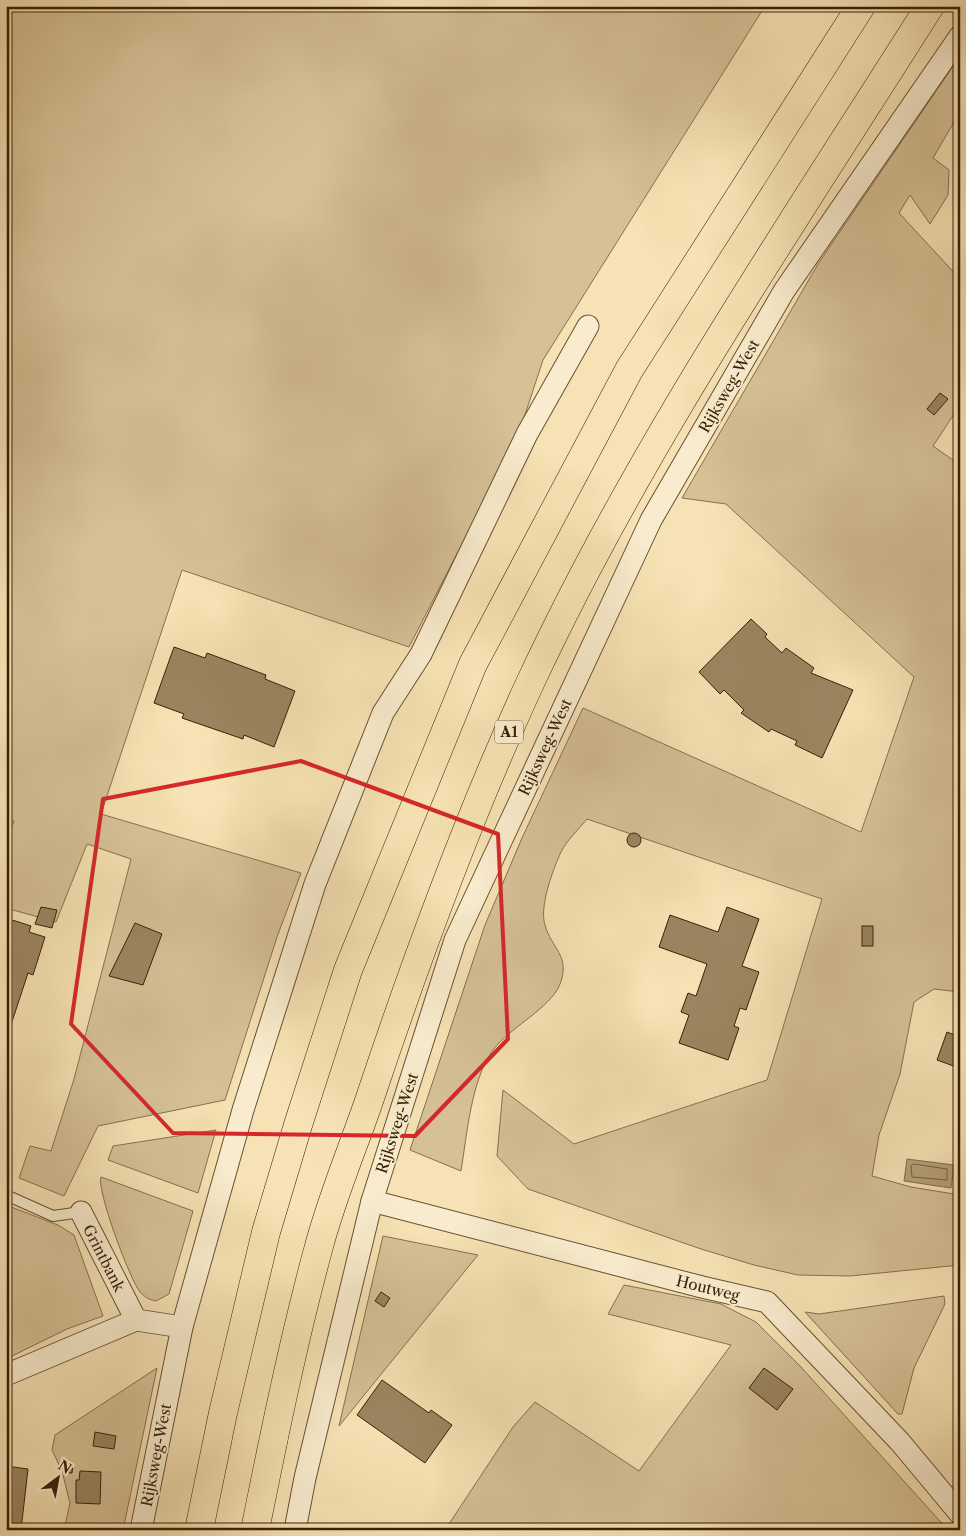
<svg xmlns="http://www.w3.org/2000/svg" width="966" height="1536" font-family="'Libre Caslon Text',serif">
<rect width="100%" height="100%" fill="#f6e2b4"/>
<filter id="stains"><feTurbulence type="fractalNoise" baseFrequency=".004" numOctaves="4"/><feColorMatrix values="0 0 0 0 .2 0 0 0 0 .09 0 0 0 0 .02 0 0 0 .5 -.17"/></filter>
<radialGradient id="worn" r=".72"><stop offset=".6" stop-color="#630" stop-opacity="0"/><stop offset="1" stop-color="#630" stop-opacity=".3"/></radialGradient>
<!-- green -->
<g fill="#d6c196" stroke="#87704e">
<polygon points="6,6 765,6 543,360 519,433 409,647 182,570 101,814 301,873 277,937 225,1100 98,1126 64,1196 19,1178 30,1146 51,1151 74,1079 131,859 87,844 56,922 6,908 6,843 14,821 6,818"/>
<path d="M 960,56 L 960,112 L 933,158 L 949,170 L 948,195 L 930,224 L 910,195 L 899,213 L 960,279 L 960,405 L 933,446 L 960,465 L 960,992 L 934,989 L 914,1002 L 900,1074 L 879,1135 L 872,1176 L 911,1187 L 960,1195 L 960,1265 L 850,1276 L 798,1275 L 754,1265 L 701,1249 L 528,1189 L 497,1156 L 503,1090 L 574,1144 L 767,1080 L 822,899 L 587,819 C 579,829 567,840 561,852 C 553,869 539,907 545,925 C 551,948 571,956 560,984 C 550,1009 510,1027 493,1050 C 471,1080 467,1135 461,1171 L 410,1150 L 485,925 L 522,838 L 583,708 L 861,832 L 914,677 L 726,504 L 682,498 L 818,264 Z"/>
<polygon points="216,1130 198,1193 108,1160 113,1146"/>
<path d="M 101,1177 L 193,1211 L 169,1294 L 156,1301 C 149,1300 145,1297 140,1292 C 130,1280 96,1189 101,1177 Z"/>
<polygon points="6,1205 58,1225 74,1235 103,1316 67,1329 6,1359"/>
<polygon points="383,1236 478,1255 339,1426"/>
<polygon points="624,1285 721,1304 756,1322 801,1367 948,1530 445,1530 513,1427 535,1402 639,1471 731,1345 608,1314"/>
<polygon points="944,1296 945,1304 914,1368 902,1414 898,1414 805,1312 819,1314"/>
<polygon points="157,1368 123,1530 64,1530 70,1503 62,1471 52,1450 55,1435"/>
</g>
<!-- water -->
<polygon fill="#b5a078" stroke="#836d4a" points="907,1159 954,1165 951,1188 904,1181"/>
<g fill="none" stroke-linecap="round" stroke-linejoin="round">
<!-- shore -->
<polygon stroke="#76603e" stroke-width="1" points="914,1164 947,1169 947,1180 912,1177 911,1166"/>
</g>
<!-- building -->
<g fill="#9b8560" stroke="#382005">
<polygon points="940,393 948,399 934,415 927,409"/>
<polygon points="751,619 767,634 765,637 782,653 786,648 814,668 811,673 853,690 822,758 795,745 797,741 771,729 769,732 741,713 744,710 724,690 720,694 699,672"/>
<polygon points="174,647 205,658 207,653 266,675 265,679 295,691 274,747 244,735 243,739 182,718 184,714 154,703"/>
<circle cx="634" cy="840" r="7"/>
<polygon points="41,907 57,910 52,928 35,924"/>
<polygon points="727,907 759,919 742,966 759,972 746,1010 740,1008 734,1026 739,1028 728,1060 679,1043 689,1015 681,1012 688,993 696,996 707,964 659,947 670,915 718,932"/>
<polygon points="6,918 31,926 29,932 45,937 33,975 28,973 6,1040"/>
<polygon points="135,923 162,934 143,985 109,976"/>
<rect x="862" y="926" width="11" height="20"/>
<polygon points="947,1032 960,1037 959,1068 937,1060"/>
<polygon points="381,1292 390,1298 384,1307 375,1301"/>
<polygon points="764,1368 793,1389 777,1410 749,1388"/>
<polygon points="382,1380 429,1413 431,1410 452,1425 425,1463 357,1415"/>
<polygon points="95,1432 116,1436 114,1449 93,1446"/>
<polygon points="63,1463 73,1464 72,1473 62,1472"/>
<polygon points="6,1466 28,1469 21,1530 6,1530"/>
<polygon points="80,1471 101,1472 100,1504 76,1503 76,1480 79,1480"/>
</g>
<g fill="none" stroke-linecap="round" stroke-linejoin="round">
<!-- service casing -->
<g stroke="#685031" stroke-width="12">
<polyline id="service" points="6,1195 53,1216 81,1212"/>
</g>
<!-- minor casing -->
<g stroke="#685031" stroke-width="23">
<g id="minor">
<polyline points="372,1201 702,1287 767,1302 900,1442 960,1514"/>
<polyline points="81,1212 136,1320"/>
<polyline points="6,1375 136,1320 182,1327"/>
<polyline points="141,1530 182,1327 243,1110 315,884 383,713 421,654 527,434 588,326"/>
<polyline points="295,1530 305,1478 372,1201 455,940 651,520 784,291 960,36"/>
</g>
</g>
<!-- motorway casing -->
<g stroke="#382005" stroke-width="29">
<g id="motorway">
<polyline points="199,1530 223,1413 266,1232 298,1125 348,970 473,664 629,370 861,6"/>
<path d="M 255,1530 C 274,1436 293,1342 318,1250 C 331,1199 353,1148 370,1098 C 417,957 468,817 531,681 C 641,445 791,226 930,6"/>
</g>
</g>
<!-- service -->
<use href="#service" stroke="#f9ecce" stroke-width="10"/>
<!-- minor -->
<use href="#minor" stroke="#f9ecce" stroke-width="21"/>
<!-- motorway -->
<use href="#motorway" stroke="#f6e2b4" stroke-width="28"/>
</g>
<!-- marked area -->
<path fill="none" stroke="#d62828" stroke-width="4" stroke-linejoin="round" d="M 301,761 L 498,834 L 508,1039 L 415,1136 L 173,1133 L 71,1024 L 103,799 Z"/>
<g text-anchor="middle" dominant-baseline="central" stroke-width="4" stroke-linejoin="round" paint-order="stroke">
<!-- shield labels -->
<rect fill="#f9ecce" stroke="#725d41" stroke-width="1" x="495" y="720.5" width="28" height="23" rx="4"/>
<g font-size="14" font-weight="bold" fill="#382005">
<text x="509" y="732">A1</text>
</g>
<!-- street labels -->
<g font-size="15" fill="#382005" stroke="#f9ecce">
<text transform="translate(729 386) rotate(-60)">Rijksweg-West</text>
<text transform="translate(545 747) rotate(-65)">Rijksweg-West</text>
<text transform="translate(397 1123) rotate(-72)">Rijksweg-West</text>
<text transform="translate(104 1258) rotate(63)">Grintbank</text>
<text transform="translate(708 1288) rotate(14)">Houtweg</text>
<text transform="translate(156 1455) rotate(-79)">Rijksweg-West</text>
</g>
</g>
<!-- margin -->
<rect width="966" height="1536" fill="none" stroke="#f6e2b4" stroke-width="25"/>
<rect x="8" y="8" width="951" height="1521" fill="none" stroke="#382005" stroke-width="2.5"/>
<rect x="12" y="12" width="941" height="1511" fill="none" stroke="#382005"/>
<!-- north arrow -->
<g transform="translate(58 1478) rotate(32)" stroke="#f9ecce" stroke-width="4" paint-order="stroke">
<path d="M0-4L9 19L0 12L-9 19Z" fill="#382005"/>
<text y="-8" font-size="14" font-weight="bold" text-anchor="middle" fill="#382005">N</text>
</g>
<rect width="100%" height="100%" filter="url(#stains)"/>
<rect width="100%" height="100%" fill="url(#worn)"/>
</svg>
